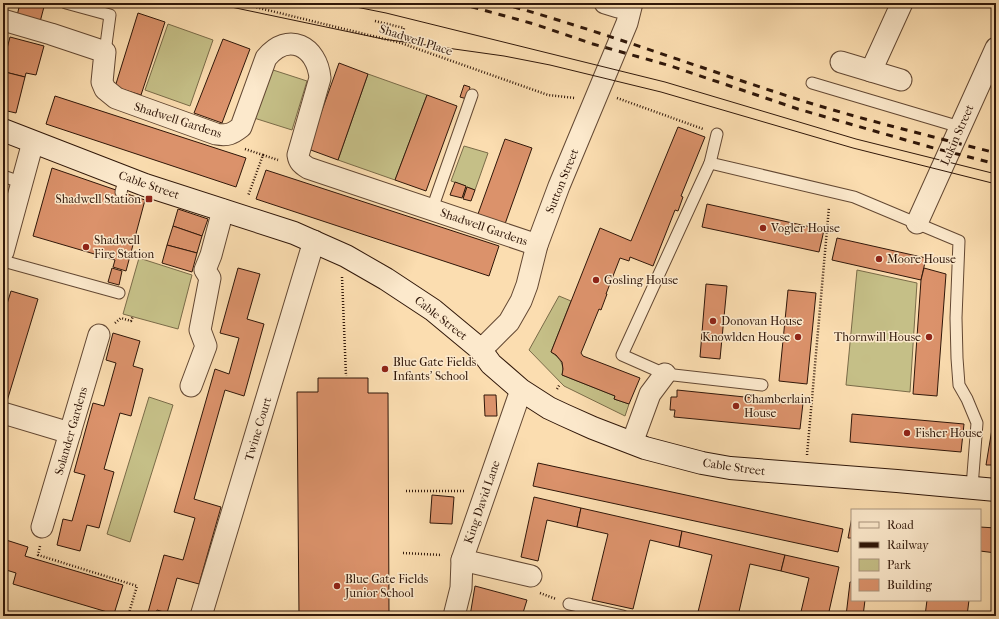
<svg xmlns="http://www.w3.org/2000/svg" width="999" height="619" font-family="'IM FELL French Canon',serif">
<rect width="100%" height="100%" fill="#fbddb0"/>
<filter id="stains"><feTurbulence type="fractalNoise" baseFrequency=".005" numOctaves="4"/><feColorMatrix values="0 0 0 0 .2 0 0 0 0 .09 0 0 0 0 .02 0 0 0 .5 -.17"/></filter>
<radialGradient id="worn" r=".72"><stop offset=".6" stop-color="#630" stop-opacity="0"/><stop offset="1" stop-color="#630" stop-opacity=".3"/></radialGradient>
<!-- green -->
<g fill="#c5bf87" stroke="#7a6b48">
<polygon points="168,24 213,40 190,106 145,90"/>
<polygon points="270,69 307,81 292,130 254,118"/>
<polygon points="368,74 427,95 395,180 338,160"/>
<polygon points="464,146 488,153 475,190 467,187 463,197 466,186 451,181"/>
<polygon points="139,258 192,275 178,329 123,314"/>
<polygon points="857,270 917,283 910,392 846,385"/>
<path d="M 559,296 L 571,301 L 551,352 C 560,358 565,365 562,375 L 615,396 L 614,399 L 629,404 L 625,416 L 564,386 L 529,350 Z"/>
<polygon points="149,397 173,405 130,542 107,534"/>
</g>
<!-- building -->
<g fill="#db926b" stroke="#301709">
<polygon points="20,3 45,3 40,22 17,16"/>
<polygon points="138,13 165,22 141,95 115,87"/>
<polygon points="10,37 44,46 36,75 26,73 25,77 5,72 7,65 3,64"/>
<polygon points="223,39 250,49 222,123 194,113"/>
<polygon points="339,63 368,74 338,160 308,149"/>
<polygon points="5,72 25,77 16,113 3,110 3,79"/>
<polygon points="464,85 470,87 467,99 460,97"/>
<polygon points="427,95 457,106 426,191 395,180"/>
<polygon points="55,96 246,158 236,187 46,124"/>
<polygon points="678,127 705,137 681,196 683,197 678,211 675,210 653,266 630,257 629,261 620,258 606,294 607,294 601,310 599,309 581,353 583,356 640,378 629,404 614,399 615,396 562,375 563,369 562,362 556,355 551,352 600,228 631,241"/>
<polygon points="505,139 532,148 505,224 478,214"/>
<polygon points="52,168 145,200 126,271 113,267 115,260 33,236"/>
<polygon points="266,170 499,246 489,276 256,199"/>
<polygon points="455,182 466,186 462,198 450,195"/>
<polygon points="467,187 475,190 471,201 463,199"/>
<polygon points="707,204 824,230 819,252 702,227"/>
<polygon points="178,209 208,219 202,236 173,226"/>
<polygon points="173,226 202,236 197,253 167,245"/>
<polygon points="837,238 926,258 921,280 832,260"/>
<polygon points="167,245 197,253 192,272 162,263"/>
<polygon points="112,268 122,271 119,285 108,282"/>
<polygon points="238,268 260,274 247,319 264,324 244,396 225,390 194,499 221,507 199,584 177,578 167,613 157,610 155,616 147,616 164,555 183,560 195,518 174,512 215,369 229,374 239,338 220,333"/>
<polygon points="924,268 946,274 937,396 913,394 921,280"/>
<polygon points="706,284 727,286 720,359 700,357"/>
<polygon points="788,290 816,293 807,384 779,381"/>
<polygon points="11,291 38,299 7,401 3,400 3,317"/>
<polygon points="113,333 140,341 133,366 143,369 131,416 120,413 104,469 114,472 99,528 87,525 80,551 57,545 63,519 72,521 85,475 74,472 93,403 104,406 116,363 106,360"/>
<polygon points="318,378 368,378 368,393 388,393 389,615 299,616 297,392 318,392"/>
<polygon points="677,390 803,403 800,429 674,417 675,410 670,410 671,397 677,397"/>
<polygon points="484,395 496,395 497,416 485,416"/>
<polygon points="996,405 996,465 986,465"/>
<polygon points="852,414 964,424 961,452 850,442"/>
<polygon points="3,443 7,444 3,455"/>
<polygon points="538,463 843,529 838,552 533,486"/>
<polygon points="432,495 454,497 452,524 430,523"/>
<polygon points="534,497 581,508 577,527 547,520 538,561 521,557"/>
<polygon points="581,508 682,531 679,547 650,540 633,609 592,600 608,534 577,527"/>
<polygon points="852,517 852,538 848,538"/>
<polygon points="980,527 996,528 996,553 980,551"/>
<polygon points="682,531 785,555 781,571 750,564 738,616 697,616 712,555 679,547"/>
<polygon points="3,539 28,547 25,556 123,585 114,614 13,584 16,573 3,569"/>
<polygon points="785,555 839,567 828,616 800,616 809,578 781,571"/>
<polygon points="850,582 852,582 852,600 865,600 863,616 846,616"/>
<polygon points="475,586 527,600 522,616 470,616"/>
<polygon points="927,600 969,600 967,616 925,616"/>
<polygon points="571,611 592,616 570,616"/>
</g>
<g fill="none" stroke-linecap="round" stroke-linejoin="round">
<!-- service casing -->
<g stroke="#634833" stroke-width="13">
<g id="service">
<polyline points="66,3 110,15 105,52"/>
<polyline points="812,83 960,127"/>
<polyline points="717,134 710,163 622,355 665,374 762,385"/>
<polyline points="710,163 854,197 959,241 956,318 957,358 959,385 967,399 977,423 972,487"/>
<polyline points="3,176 23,183"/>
<polyline points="121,192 125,177"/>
<polyline points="432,209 472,95"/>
<polyline points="3,261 119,293"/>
<polyline points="569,604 623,616"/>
</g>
</g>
<!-- minor casing -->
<g stroke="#634833" stroke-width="23">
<g id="minor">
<polyline points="605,3 618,7 630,8"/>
<path d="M 3,20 L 51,34 L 105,52 L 102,82 L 105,89 L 116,98 L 216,134 C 228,136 232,134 241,127 L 266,58 C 288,31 317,46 320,78 L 298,155 C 299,162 302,164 308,168 L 537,245"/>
<polyline points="841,62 901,80"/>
<polyline points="871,71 902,3"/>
<polyline points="917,223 996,48"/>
<polyline points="3,252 33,142"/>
<polyline points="480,349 487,344 509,322 521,301 527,285 537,245 559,186 627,23 632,3"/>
<polyline points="191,386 206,346 200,330 210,278 205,270 211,255 223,210"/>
<polyline points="3,413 70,433"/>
<polyline points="632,443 650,394 665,374"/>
<polyline points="42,527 99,335"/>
<polyline points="462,560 531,576"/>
<polyline points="201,616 314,241"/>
<polyline points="454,616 461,588 462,560 521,390"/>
</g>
</g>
<!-- secondary casing -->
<g stroke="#301709" stroke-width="24">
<polyline id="secondary" points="3,130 145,185 294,233 346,256 386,279 433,310 480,349 491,364 521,390 549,408 564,415 593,428 645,448 702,463 730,468 897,481 996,490"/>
</g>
<!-- path -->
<g stroke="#301709" stroke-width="2.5" stroke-dasharray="1 2" stroke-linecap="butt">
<polyline points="239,3 401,43 548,95 575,98"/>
<polyline points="375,21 404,28 401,43"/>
<polyline points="617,98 703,129"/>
<polyline points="245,149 263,155 248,196"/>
<polyline points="263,155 278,160"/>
<polyline points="342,277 346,376"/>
<polyline points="115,323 121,318 131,321 133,316"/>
<polyline points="557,389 560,384"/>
<polyline points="807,455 829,207"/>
<polyline points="406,491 464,491"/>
<polyline points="40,546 38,555 137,586 128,616"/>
<polyline points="403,553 442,555"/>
<polyline points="540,593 556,599"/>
</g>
<!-- service -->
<use href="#service" stroke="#fce9cc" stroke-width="11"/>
<!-- minor -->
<use href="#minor" stroke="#fce9cc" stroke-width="21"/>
<!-- secondary -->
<use href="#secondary" stroke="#fce9cc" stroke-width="22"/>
<!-- tram -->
<g stroke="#301709" stroke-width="1">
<polyline points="212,3 383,39 504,56 550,65 661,92 853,148 996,184"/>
<polyline points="336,3 386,13 665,82 856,139 996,174"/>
</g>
<!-- rail -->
<g stroke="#301709" stroke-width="3" stroke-dasharray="7 7" stroke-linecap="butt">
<polyline points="458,3 534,24 593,44 671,66 798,109 930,147 996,164"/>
<path d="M 500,3 C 601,31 700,68 800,100 C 864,120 930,136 996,153"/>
</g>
</g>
<!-- markers -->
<g fill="#8f2418" stroke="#fce9cc" stroke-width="1.5">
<rect x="145" y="195" width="8" height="8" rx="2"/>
<circle cx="763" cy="228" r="4"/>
<circle cx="86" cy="247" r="4"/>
<circle cx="879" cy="259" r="4"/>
<circle cx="596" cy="280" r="4"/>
<circle cx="713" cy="321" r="4"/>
<circle cx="798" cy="337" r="4"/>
<circle cx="929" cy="337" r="4"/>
<circle cx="385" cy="369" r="4"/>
<circle cx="736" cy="406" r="4"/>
<circle cx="907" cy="433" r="4"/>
<circle cx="337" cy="586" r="4"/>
</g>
<g text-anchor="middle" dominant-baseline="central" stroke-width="3" stroke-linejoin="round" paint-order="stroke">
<!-- street labels -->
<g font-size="12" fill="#301709" stroke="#fce9cc">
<text transform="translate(416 40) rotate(18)">Shadwell Place</text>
<text transform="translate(178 120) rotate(18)">Shadwell Gardens</text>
<text transform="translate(957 135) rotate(-66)">Lukin Street</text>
<text transform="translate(562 181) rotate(-68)">Sutton Street</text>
<text transform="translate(149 185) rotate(19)">Cable Street</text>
<text transform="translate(484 227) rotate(19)">Shadwell Gardens</text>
<text transform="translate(441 318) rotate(38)">Cable Street</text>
<text transform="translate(258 429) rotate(-73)">Twine Court</text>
<text transform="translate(71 431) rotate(-74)">Solander Gardens</text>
<text transform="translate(734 467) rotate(8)">Cable Street</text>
<text transform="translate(482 502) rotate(-71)">King David Lane</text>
</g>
<!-- poi labels -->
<g font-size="12" fill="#301709" stroke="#fce9cc" text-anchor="start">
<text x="141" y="199" text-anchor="end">Shadwell Station</text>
<text x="771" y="228">Vogler House</text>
<text x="94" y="240">Shadwell<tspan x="94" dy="14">Fire Station</tspan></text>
<text x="887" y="259">Moore House</text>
<text x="604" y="280">Gosling House</text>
<text x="721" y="321">Donovan House</text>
<text x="790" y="337" text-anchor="end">Knowlden House</text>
<text x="921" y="337" text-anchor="end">Thornwill House</text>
<text x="393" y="362">Blue Gate Fields<tspan x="393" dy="14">Infants' School</tspan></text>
<text x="744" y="399">Chamberlain<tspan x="744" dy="14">House</tspan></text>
<text x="915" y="433">Fisher House</text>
<text x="345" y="579">Blue Gate Fields<tspan x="345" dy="14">Junior School</tspan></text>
</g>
</g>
<!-- margin -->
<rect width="999" height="619" fill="none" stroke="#fbddb0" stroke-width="16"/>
<rect x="4" y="4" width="991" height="611" fill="none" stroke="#301709" stroke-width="2"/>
<rect x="8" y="8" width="983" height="603" fill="none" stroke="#301709"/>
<!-- legend -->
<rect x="851" y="509" width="130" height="92" fill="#fce9cc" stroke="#aa957e"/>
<rect x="859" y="522" width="20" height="6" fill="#fce9cc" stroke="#aa957e"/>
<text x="887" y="529" font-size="12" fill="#301709">Road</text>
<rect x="859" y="542" width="20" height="6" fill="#301709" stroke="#aa957e"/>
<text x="887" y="549" font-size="12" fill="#301709">Railway</text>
<rect x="859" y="559" width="20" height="12" fill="#c5bf87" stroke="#aa957e"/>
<text x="887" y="569" font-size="12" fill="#301709">Park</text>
<rect x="859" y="579" width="20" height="12" fill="#db926b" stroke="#aa957e"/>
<text x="887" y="589" font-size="12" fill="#301709">Building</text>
<rect width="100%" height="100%" filter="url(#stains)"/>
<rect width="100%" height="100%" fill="url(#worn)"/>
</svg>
